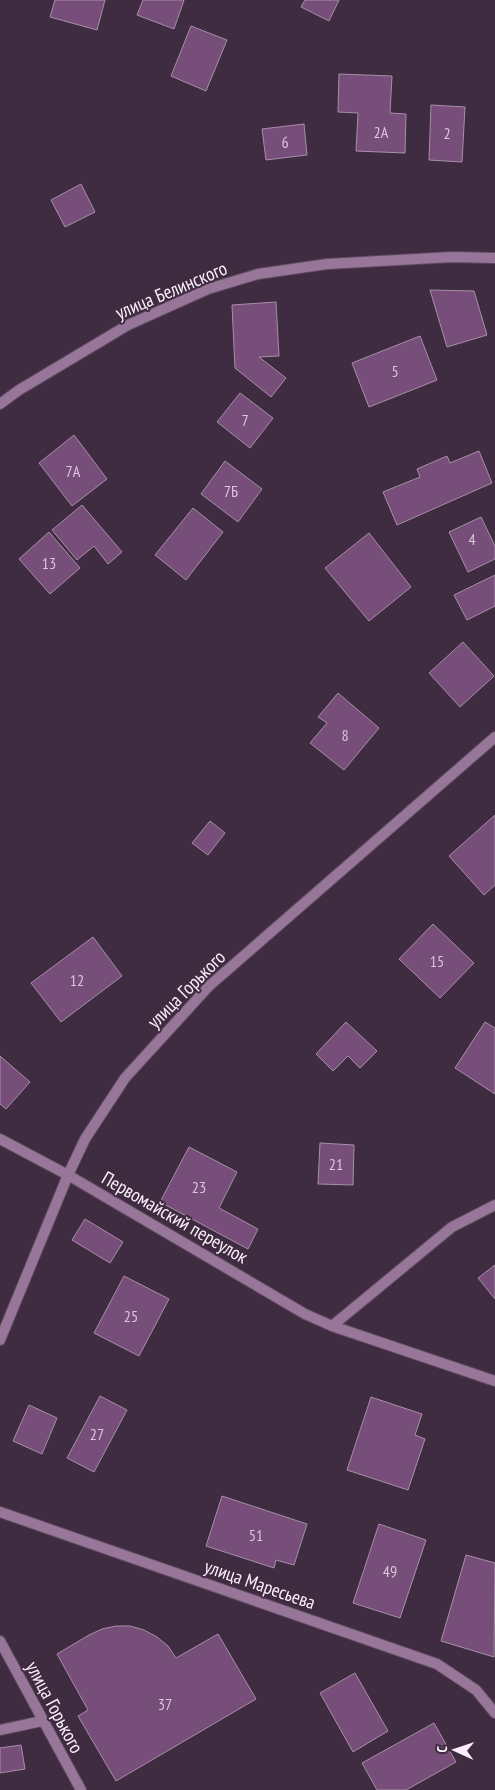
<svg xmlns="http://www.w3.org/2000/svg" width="495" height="1790" font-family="'PT Sans Narrow',sans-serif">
<rect width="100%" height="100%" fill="#402c41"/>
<!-- building -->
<g fill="#774d7a" stroke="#a78fa8">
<polygon points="55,0 105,0 97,30 50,17"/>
<polygon points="143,0 184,0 174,29 137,15"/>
<polygon points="305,0 339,0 329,21 301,7"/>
<polygon points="191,26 227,40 206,91 171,76"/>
<polygon points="339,74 392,76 390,113 406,114 405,153 356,151 358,113 338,112"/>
<polygon points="431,105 465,107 462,162 429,160"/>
<polygon points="304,124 307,155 266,160 262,129"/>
<polygon points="81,184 95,212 65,227 51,200"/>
<polygon points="430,290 474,291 487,335 447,347"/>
<polygon points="276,302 279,356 259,357 286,378 271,397 235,368 232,305"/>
<polygon points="420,336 437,380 369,407 352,363"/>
<polygon points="240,393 273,418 250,448 217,422"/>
<polygon points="74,435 107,479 72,506 39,463"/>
<polygon points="479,451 492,483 397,525 383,492 420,477 417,469 447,456 450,463"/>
<polygon points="225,461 262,489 238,522 201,494"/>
<polygon points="82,505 122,552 108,564 94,546 77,560 52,530"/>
<polygon points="193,508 223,532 186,580 155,555"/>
<polygon points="481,517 495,546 495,559 468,572 449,532"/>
<polygon points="49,532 80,568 50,594 19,559"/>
<polygon points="369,533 411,587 369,621 325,568"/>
<polygon points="495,575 495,606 467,620 454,595"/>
<polygon points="463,642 494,676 460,707 429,673"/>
<polygon points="338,693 379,728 344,770 310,743 327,723 318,717"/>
<polygon points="495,815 495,885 484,895 449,856"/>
<polygon points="210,821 225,833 208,855 192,843"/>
<polygon points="433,924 474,963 440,998 399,959"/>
<polygon points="93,937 122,976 61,1022 31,983"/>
<polygon points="346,1022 377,1051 360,1068 348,1056 333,1071 316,1054"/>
<polygon points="485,1022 495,1028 495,1094 455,1068"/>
<polygon points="0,1056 30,1082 6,1109 0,1104"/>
<polygon points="320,1143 354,1145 353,1185 318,1184"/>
<polygon points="189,1147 237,1172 219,1208 258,1229 248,1249 160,1202"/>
<polygon points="85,1219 123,1242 110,1263 72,1240"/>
<polygon points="495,1265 495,1299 478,1278"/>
<polygon points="124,1276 169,1299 139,1356 94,1333"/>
<polygon points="100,1396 127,1410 94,1472 67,1458"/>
<polygon points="371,1397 422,1414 415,1435 425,1439 408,1490 347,1470"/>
<polygon points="29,1405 57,1418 42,1454 13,1441"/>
<polygon points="222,1496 307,1524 294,1565 276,1560 274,1568 206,1546"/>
<polygon points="379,1524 426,1540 400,1618 353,1603"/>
<polygon points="466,1555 495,1563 494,1657 441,1641"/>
<polygon points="116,1626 130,1626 144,1630 157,1637 168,1646 176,1658 218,1634 256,1699 116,1781 78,1716 88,1710 57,1654 89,1635 102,1629"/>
<polygon points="355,1673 388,1731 353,1752 320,1693"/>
<polygon points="434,1723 456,1762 406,1790 377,1790 362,1763"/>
<polygon points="21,1745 25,1769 0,1773 0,1748"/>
</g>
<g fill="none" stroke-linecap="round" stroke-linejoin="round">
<!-- lane casing -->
<g stroke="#5e4b5f" stroke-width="12">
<polyline id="lane" points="332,1326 452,1227 495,1205"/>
</g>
<!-- street casing -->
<g stroke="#5e4b5f" stroke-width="12">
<g id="street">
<polyline points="0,404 19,390 128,325 208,289 258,274 327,264 452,257 495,258"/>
<polyline points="0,1139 68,1175 305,1314 332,1326 495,1381"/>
<polyline points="0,1340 68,1175 85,1139 125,1078 209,986 495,737"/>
<polyline points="0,1512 437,1664 476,1690 495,1713"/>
<polyline points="0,1641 81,1790"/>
<polyline points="0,1730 42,1721"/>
</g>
</g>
<!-- lane -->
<use href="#lane" stroke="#98769a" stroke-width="10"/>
<!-- street -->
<use href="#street" stroke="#98769a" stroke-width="10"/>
</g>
<g text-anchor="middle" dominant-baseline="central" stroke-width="4" stroke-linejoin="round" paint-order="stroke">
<!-- number labels -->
<g font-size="16" fill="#dbc6dc">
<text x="381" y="132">2А</text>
<text x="447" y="133">2</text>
<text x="285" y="142">6</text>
<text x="395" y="371">5</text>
<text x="245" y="420">7</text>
<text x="73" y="471">7А</text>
<text x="231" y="491">7Б</text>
<text x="472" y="539">4</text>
<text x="49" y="563">13</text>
<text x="345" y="735">8</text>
<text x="437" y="961">15</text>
<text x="77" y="980">12</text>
<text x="336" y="1164">21</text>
<text x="199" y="1187">23</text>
<text x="131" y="1316">25</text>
<text x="97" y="1434">27</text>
<text x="256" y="1535">51</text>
<text x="390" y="1571">49</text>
<text x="165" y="1704">37</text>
</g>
<!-- street labels -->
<g font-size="19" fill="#fceffc" stroke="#402c41">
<text transform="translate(171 290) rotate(-23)">улица Белинского</text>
<text transform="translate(186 989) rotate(-45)">улица Горького</text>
<text transform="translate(175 1217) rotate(30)">Первомайский переулок</text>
<text transform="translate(260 1584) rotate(19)">улица Маресьева</text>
<text transform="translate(55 1707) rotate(62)">улица Горького</text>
</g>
</g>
<!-- north arrow -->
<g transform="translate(455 1750) rotate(273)" stroke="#402c41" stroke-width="4" paint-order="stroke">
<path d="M0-4L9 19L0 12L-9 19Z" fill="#fceffc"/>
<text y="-8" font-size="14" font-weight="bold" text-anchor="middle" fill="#fceffc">С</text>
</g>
</svg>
